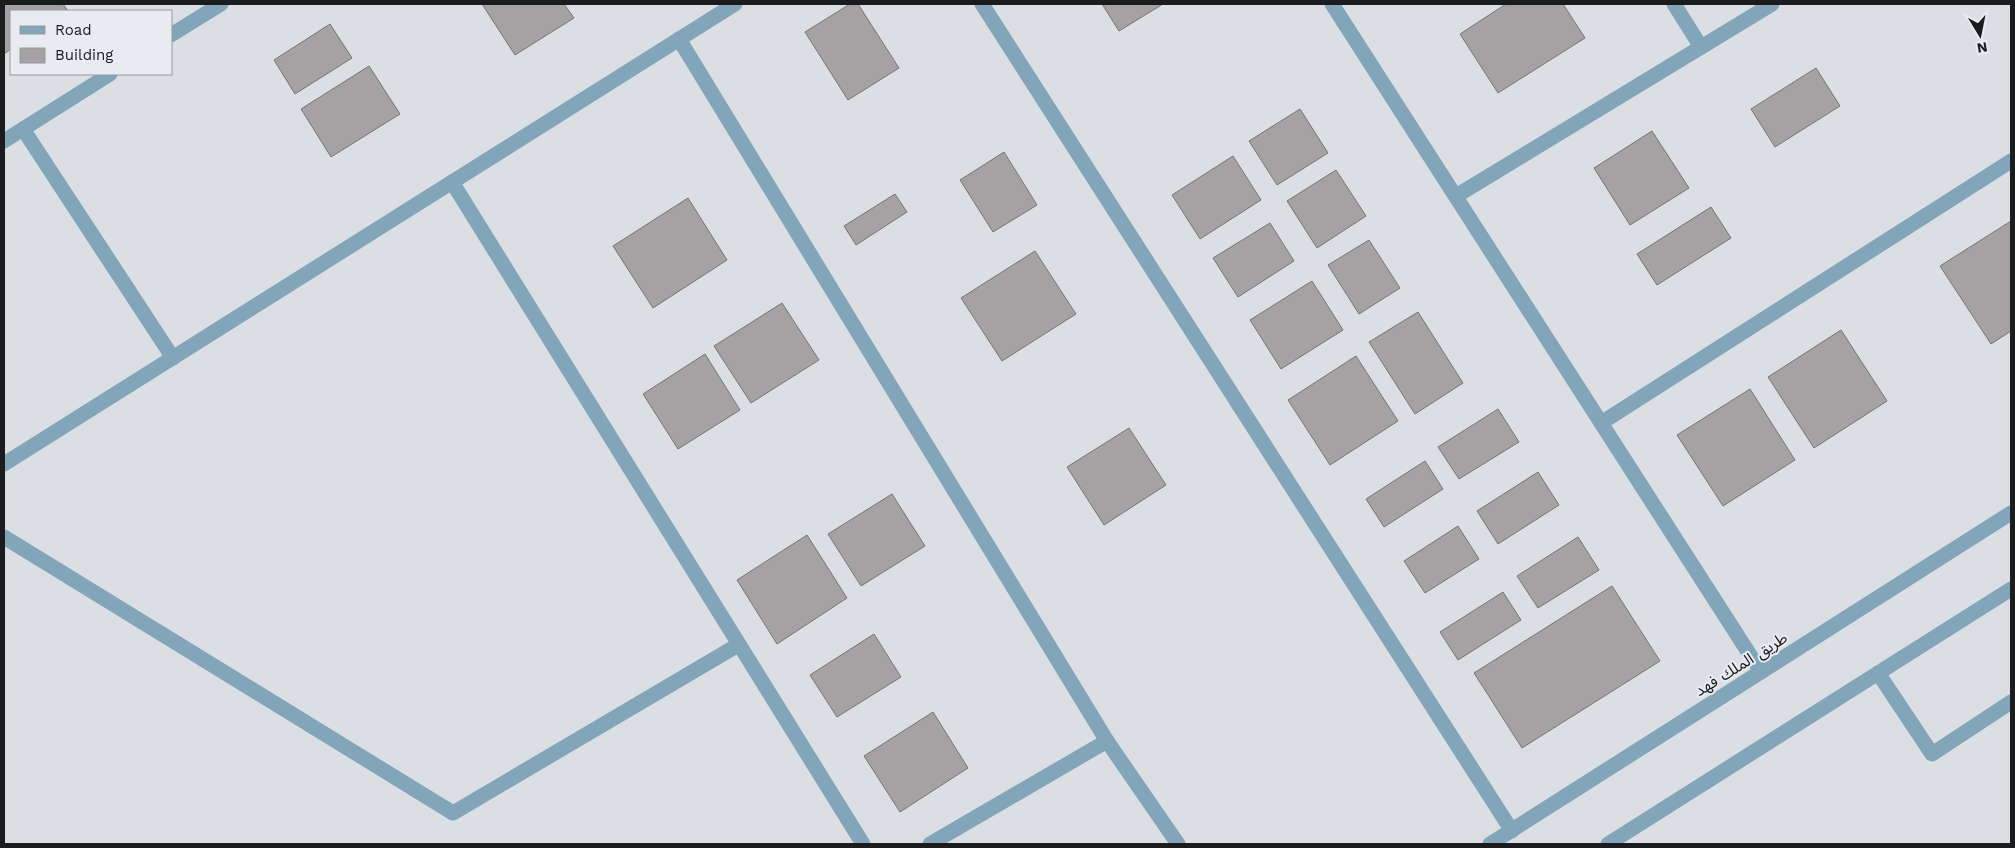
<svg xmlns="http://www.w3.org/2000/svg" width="2015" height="848" font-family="'Work Sans','Noto Sans Arabic',sans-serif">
<rect width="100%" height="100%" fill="#dbdfe3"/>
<!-- building -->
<g fill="#a6a1a3" stroke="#797476">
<polygon points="4,4 63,4 68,11 11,11 11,49 4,54"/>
<polygon points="482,4 564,4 574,18 515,55"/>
<polygon points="850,4 858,4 899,68 848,100 805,32"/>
<polygon points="1102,4 1163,4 1119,31"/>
<polygon points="1506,4 1563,4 1585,38 1498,93 1460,34"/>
<polygon points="330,24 352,58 295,94 274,60"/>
<polygon points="369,66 400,114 331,157 301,109"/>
<polygon points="1816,68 1840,106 1775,147 1751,109"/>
<polygon points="1300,109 1328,153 1277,185 1249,141"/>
<polygon points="1652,131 1689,188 1630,225 1594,168"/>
<polygon points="1004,152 1037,205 993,232 960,180"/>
<polygon points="1233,156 1261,200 1200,239 1172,195"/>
<polygon points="1336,170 1366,216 1317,248 1287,201"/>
<polygon points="895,194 907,212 856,245 844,226"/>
<polygon points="688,198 727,260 653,308 613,246"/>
<polygon points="1711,207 1731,238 1657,285 1637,254"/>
<polygon points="2011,221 2011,331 1991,344 1940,266"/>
<polygon points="1270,223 1294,261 1238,297 1213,258"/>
<polygon points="1369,240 1400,288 1359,314 1328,265"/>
<polygon points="1035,251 1076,314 1002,361 961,298"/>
<polygon points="1312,281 1343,330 1281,369 1250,320"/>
<polygon points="782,303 819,360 751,403 714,346"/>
<polygon points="1418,312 1463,383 1415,414 1369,342"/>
<polygon points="1841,330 1887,401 1814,448 1768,377"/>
<polygon points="705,354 740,410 678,449 643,394"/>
<polygon points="1356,356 1398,421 1330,465 1288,400"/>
<polygon points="1750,389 1795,460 1723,506 1677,435"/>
<polygon points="1498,409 1519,442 1459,479 1438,447"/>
<polygon points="1129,428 1166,485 1104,525 1067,467"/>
<polygon points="1425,461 1443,489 1384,527 1366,499"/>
<polygon points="1538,472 1559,505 1498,544 1477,511"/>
<polygon points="892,494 925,546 861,586 828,534"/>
<polygon points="1458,526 1479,559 1425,593 1404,561"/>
<polygon points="807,535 847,598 777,644 737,580"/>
<polygon points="1578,537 1599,570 1538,608 1517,576"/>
<polygon points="1612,586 1660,661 1522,748 1474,673"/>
<polygon points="1503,592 1521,620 1458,660 1440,632"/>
<polygon points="874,634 901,677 837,717 810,675"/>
<polygon points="933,712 968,768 900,812 864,756"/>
</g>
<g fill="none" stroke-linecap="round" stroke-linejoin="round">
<!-- minor -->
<g stroke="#83a5ba" stroke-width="15">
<polyline points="982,4 1512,831"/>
<polyline points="1332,4 1761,672"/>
<polyline points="1674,4 1701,47"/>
<polyline points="171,35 221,4"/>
<polyline points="679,39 1107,741"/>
<polyline points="23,129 173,358"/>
<polyline points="4,141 110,74"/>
<polyline points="452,182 863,844"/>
<polyline points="1456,196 1772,4"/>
<polyline points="1601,423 2011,161"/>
<polyline points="4,464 735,4"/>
<polyline points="4,537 453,813 738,645"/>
<polyline points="1878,673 1932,754 2011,702"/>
<polyline points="930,844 1107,741 1178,844"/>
<polyline points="1490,844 2011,513"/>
<polyline points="1608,844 2011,589"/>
</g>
</g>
<g text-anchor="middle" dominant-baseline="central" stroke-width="4" stroke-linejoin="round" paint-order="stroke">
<!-- street labels -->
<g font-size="16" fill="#1b1c1e" stroke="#e8ecf1">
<text transform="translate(1741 664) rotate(-32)">طريق الملك فهد</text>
</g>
</g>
<!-- border -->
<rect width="2015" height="848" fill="none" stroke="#1b1c1e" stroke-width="10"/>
<!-- legend -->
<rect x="10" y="10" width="162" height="65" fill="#e8ecf1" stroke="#96999d"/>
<rect x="20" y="26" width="25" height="8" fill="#83a5ba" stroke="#96999d"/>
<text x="55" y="35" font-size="15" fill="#1b1c1e">Road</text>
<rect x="20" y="48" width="25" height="15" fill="#a6a1a3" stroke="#96999d"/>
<text x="55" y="60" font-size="15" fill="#1b1c1e">Building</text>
<!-- north arrow -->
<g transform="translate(1980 35) rotate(170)" stroke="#e8ecf1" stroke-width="4" paint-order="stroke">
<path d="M0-4L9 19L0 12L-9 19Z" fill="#1b1c1e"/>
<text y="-8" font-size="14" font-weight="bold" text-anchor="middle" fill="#1b1c1e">N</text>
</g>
</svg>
